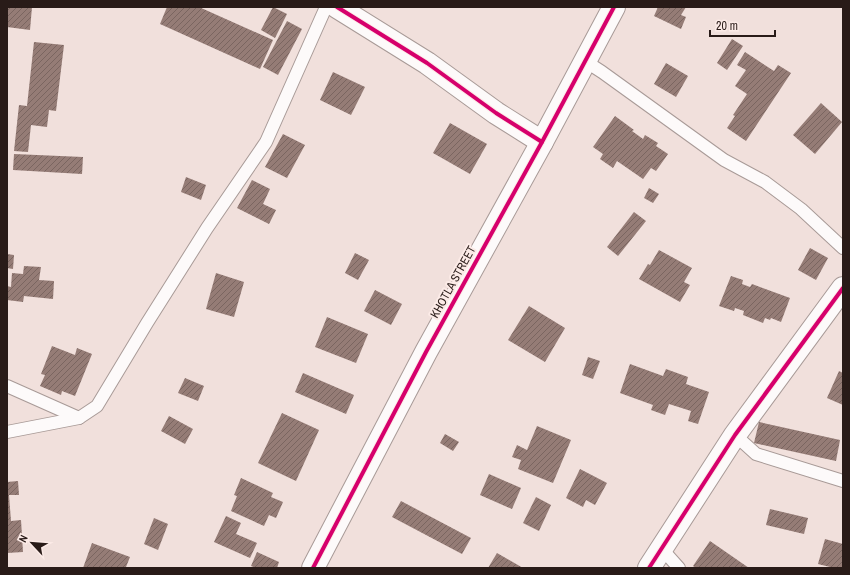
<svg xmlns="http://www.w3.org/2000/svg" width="850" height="575" font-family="'Archivo Narrow',sans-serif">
<defs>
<pattern id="building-hatch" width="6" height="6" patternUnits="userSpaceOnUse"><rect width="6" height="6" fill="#957c76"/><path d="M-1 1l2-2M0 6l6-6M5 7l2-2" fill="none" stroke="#7a6560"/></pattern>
</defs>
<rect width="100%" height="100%" fill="#f1e0dc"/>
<!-- building -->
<g fill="url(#building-hatch)">
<polygon points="7,7 32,7 30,30 7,27"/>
<polygon points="167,7 199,7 273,40 260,69 160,24"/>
<polygon points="273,7 287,14 275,38 261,30"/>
<polygon points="658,7 686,7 681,15 686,17 681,29 654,16"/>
<polygon points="287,21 302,29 278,75 263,67"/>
<polygon points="732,39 743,46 727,70 717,63"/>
<polygon points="34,42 64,45 56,111 49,110 47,127 31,125 28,152 14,151 19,105 27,106"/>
<polygon points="745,52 774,71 778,65 791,73 746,141 727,128 735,116 733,115 747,94 735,86 746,70 737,65"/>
<polygon points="666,63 688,76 676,97 654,84"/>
<polygon points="333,72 365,87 351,115 320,100"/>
<polygon points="821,103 842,122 815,154 793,135"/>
<polygon points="615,116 634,130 632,131 643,139 645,135 658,143 656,146 668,154 656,171 651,168 643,179 617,161 613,168 600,159 603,154 593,147"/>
<polygon points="450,123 487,144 470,174 433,153"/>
<polygon points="283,134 305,145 287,178 265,167"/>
<polygon points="14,154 83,157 82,174 13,170"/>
<polygon points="186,177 206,185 201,200 181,192"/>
<polygon points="252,180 270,189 263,204 276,210 269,224 237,208"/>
<polygon points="649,188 659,194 653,203 644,198"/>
<polygon points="634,212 646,221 618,256 607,247"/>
<polygon points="810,248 828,258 816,280 798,270"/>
<polygon points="659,250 692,268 684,282 690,285 680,302 639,279 648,264 650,265"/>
<polygon points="355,253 369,260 358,280 345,273"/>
<polygon points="7,254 14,255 13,269 7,268"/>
<polygon points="24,266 41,267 39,280 54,281 53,299 24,296 23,302 7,300 7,286 11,287 12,273 23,274"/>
<polygon points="216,273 244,282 234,317 206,309"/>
<polygon points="731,276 743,280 742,284 750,287 752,284 790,298 781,322 771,318 770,320 765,318 763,323 743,315 744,311 735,308 734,311 719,306"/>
<polygon points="375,290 402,304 391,325 364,311"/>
<polygon points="529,306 565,328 545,362 508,340"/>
<polygon points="327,317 368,334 356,363 315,347"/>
<polygon points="52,346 75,355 77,348 92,354 75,396 62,391 61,395 40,386 45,375 41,374"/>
<polygon points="588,357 600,361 593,379 582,375"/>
<polygon points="630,364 663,376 666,369 688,377 686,384 709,392 698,424 688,421 691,411 669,404 665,415 651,410 653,405 620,393"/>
<polygon points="839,371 843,373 843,405 827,398"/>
<polygon points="303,373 354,395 346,414 295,392"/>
<polygon points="185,378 204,386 198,401 178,393"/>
<polygon points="282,413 319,430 296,481 258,463"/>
<polygon points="169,416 193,429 185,444 161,431"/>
<polygon points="759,422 840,440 836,461 754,443"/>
<polygon points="537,426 571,440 553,483 518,469 521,460 512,457 517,445 527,450"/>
<polygon points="445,434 459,442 453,451 440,443"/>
<polygon points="580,469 607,483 595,505 586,500 583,507 566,498"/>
<polygon points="489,474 521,488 512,509 480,495"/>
<polygon points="241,478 273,493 271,497 283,502 276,518 269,515 264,526 231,511 237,496 234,495"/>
<polygon points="18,481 19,495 9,495 11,521 21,520 23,552 7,553 7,482"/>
<polygon points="536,497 551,505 539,531 523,523"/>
<polygon points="401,501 471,538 462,554 392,517"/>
<polygon points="770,509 808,518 804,534 766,525"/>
<polygon points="226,516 241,523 236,534 257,543 250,558 214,542"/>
<polygon points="154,518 168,524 158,550 144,544"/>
<polygon points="825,539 843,544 843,568 834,568 818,564"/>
<polygon points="710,541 749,568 696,568 693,566"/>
<polygon points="92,543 130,557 126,567 129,568 83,568"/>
<polygon points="257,552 279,562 277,568 256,568 251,566"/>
<polygon points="497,553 523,568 488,568"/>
</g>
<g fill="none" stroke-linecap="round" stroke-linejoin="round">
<!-- lane casing -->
<g stroke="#a89a97" stroke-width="14">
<g id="lane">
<polyline points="585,61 602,72 724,160 765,182 801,209 843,248"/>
<polyline points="7,386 79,418"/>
<polyline points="7,432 79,418 97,406 147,323 207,228 266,142 326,7"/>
<polyline points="735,435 756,454 843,481"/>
<polyline points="662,549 679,568"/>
</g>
</g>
<!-- street casing -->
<g stroke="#a89a97" stroke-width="24">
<g id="street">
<polyline points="337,7 427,63 496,113 542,142"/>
<polyline points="649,568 735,435 843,288"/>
</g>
</g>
<!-- secondary casing -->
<g stroke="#a89a97" stroke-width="24">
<polyline id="secondary" points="313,568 426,352 542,142 614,7"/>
</g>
<!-- lane -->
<use href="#lane" stroke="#fdfafa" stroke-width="12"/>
<!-- street -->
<use href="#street" stroke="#fdfafa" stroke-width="22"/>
<!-- secondary -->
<use href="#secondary" stroke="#fdfafa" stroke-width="22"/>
<!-- cycleway casing -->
<g stroke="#fcebe7" stroke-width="6">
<g id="cycleway">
<polyline points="337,7 427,63 496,113 542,142"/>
<polyline points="313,568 426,352 542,142 614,7"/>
<polyline points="649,568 735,435 843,288"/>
</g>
</g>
<!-- cycleway -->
<use href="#cycleway" stroke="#d6006c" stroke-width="4"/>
</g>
<g text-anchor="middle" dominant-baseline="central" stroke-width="4" stroke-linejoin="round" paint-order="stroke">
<!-- street labels -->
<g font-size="12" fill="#291b18" stroke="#fcebe7">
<text transform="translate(453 282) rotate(-61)">KHOTLA STREET</text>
</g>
</g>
<!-- border -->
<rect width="850" height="575" fill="none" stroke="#291b18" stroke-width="16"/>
<!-- north arrow -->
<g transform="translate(32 543) rotate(296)" stroke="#fcebe7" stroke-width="3" paint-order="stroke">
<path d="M0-3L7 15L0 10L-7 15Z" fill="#291b18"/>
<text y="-6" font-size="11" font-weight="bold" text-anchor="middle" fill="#291b18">N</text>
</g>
<!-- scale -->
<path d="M710 30v6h65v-6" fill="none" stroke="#291b18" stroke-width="2"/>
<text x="716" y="30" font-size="12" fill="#291b18" stroke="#fcebe7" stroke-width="3" paint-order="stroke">20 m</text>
</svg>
